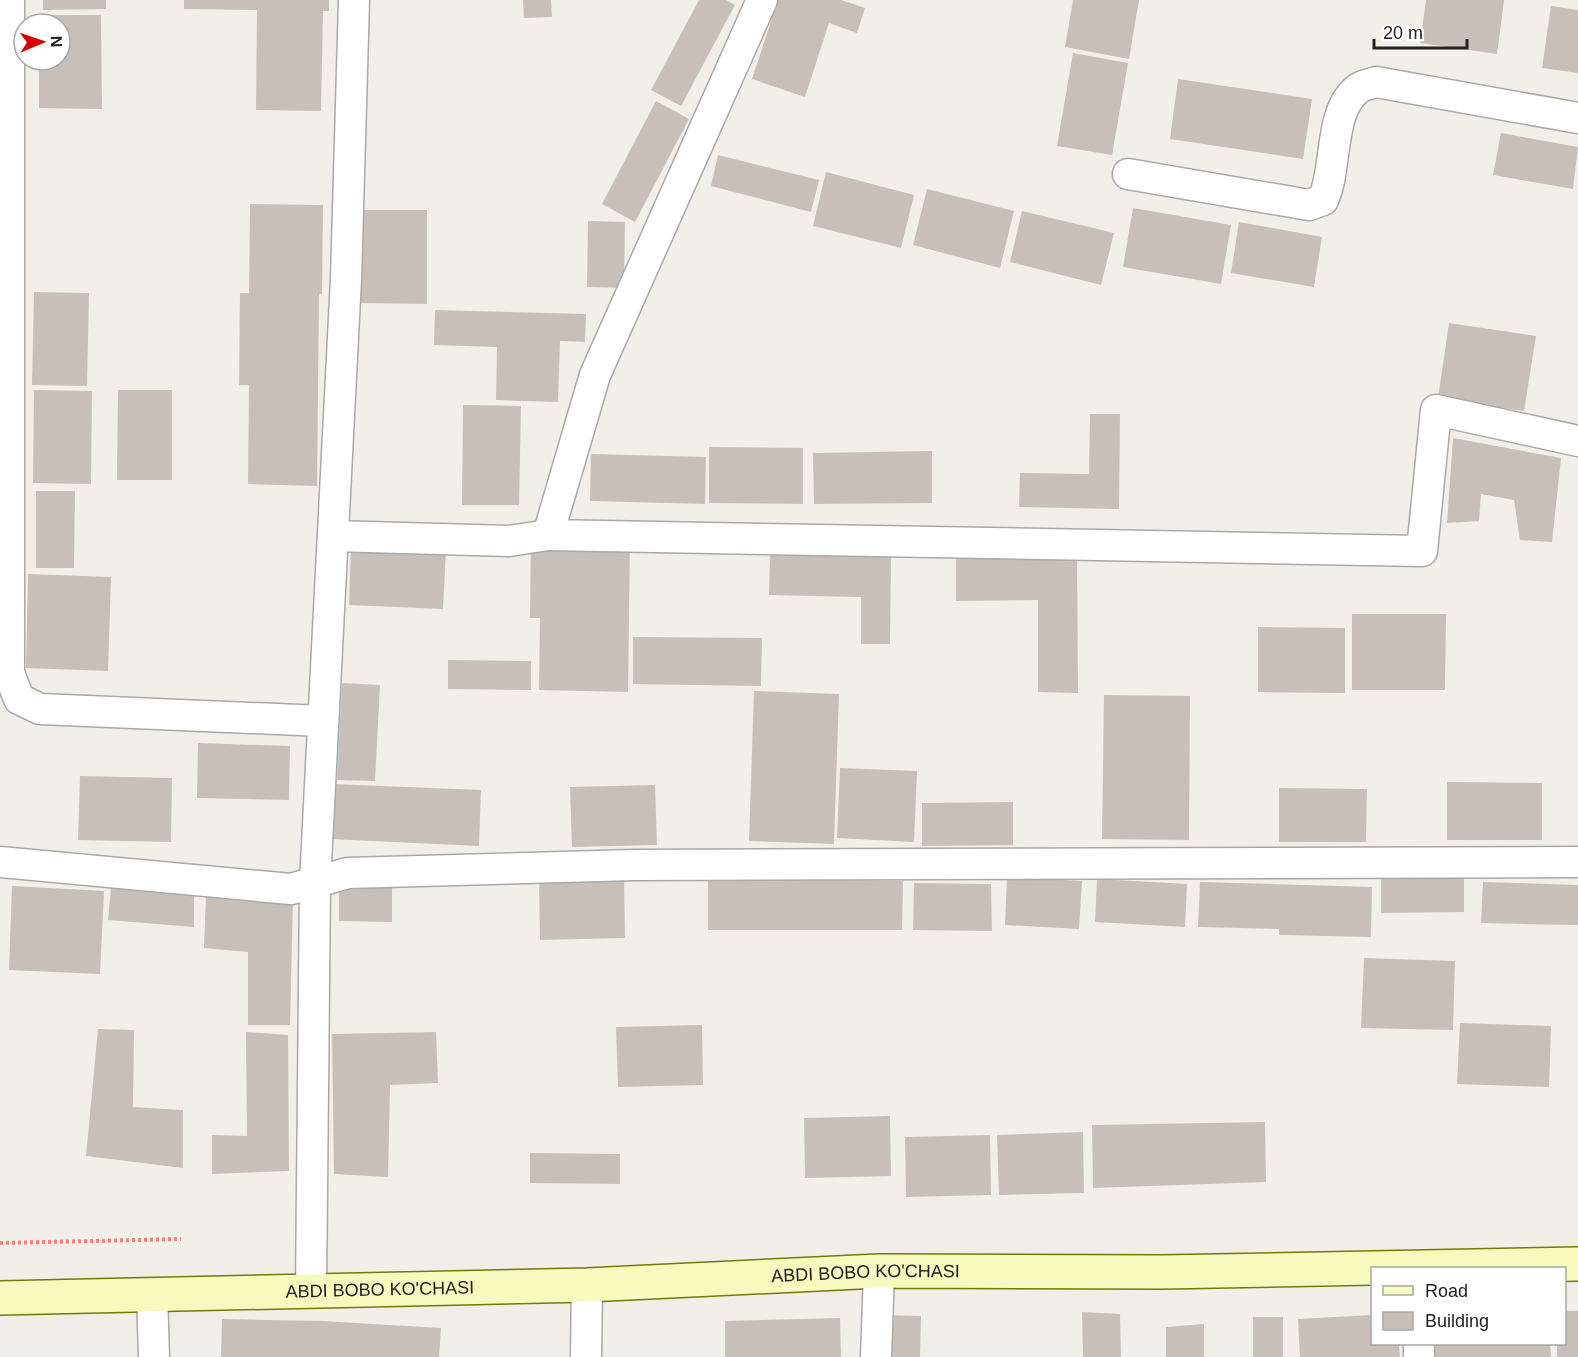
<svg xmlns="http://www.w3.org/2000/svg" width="1578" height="1357" font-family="Helvetica,sans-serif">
<rect width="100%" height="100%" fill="#f2efe9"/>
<!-- building -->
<g fill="#c7bfb8">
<polygon points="43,0 106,0 106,9 43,10"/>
<polygon points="184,0 329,0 329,11 323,11 321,111 256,110 257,10 184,9"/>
<polygon points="523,0 551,0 552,17 524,18"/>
<polygon points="699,0 726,0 735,5 681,106 651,90"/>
<polygon points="778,0 841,0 865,8 857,33 829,23 805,97 752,79"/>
<polygon points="1073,0 1139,0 1129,59 1065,47"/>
<polygon points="1426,0 1504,0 1497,54 1420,43"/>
<polygon points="1551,6 1578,10 1578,73 1542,68"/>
<polygon points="39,15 101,15 102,109 39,108 39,60 60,60 60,24 39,24"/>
<polygon points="1073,53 1128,63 1112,155 1057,146"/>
<polygon points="1178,79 1312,99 1303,159 1170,139"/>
<polygon points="656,101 689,119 635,222 602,204"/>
<polygon points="1501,133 1578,147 1573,189 1493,175"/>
<polygon points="718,155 819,180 811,212 711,186"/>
<polygon points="826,172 914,195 901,248 813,226"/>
<polygon points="927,189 1014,211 1000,268 913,245"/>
<polygon points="250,204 323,205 322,294 319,294 317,486 248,484 249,385 239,385 240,293 249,293"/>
<polygon points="1133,208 1231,225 1221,284 1123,267"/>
<polygon points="363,210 427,210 427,304 361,303"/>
<polygon points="1022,211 1114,233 1101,285 1010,262"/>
<polygon points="588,221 625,222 624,288 587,287"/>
<polygon points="1239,222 1322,237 1314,287 1231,273"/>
<polygon points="34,292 89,293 87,386 32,385"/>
<polygon points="435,310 586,314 585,342 560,341 558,402 496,400 497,347 434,345"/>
<polygon points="1449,323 1536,336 1524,411 1438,398"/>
<polygon points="34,390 92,391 91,484 33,483"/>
<polygon points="118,390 172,390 172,480 117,480"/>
<polygon points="463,405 521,406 519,505 462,505"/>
<polygon points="1090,414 1120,414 1119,509 1019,507 1020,473 1089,474"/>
<polygon points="1453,438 1561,458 1552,542 1520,540 1514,500 1481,494 1479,521 1447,523"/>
<polygon points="709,447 803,448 803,504 709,503"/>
<polygon points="932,451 932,503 814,504 813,453"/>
<polygon points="591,454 706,457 705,504 590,501"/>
<polygon points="36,491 75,491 74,568 36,568"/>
<polygon points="531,539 630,541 628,692 539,690 540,618 530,618"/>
<polygon points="351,546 446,550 443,609 349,605"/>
<polygon points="956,550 1077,550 1078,693 1038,692 1038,600 956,601"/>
<polygon points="770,553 891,554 890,644 861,644 861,597 769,595"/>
<polygon points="28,574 111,577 108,671 26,668"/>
<polygon points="1352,614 1446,614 1445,690 1352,690"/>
<polygon points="1258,627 1345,628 1345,693 1258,692"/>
<polygon points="633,637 762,638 761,686 633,684"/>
<polygon points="448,660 531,661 531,690 448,689"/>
<polygon points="342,683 380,685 375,781 337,780"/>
<polygon points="754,691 839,694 834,844 749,841"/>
<polygon points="1104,695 1190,696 1189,840 1102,839"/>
<polygon points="198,743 290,746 289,800 197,798"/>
<polygon points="840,768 917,771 914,842 837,838"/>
<polygon points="80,776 172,778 171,842 78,840"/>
<polygon points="1447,782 1542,783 1542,840 1447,840"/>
<polygon points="333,784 481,790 479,846 330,839"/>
<polygon points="655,785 657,845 572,847 570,787"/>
<polygon points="1279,788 1367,789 1366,842 1279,842"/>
<polygon points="1013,802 1013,845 922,846 922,803"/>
<polygon points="1007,877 1082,881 1079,929 1005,925"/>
<polygon points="1464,877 1464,912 1381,913 1381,878"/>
<polygon points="624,878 625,938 540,940 539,880"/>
<polygon points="1097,879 1187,884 1185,927 1095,922"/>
<polygon points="708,880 903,881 902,930 708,930"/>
<polygon points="1200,882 1372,887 1371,937 1279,935 1279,929 1198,927"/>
<polygon points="1483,882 1578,885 1578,925 1481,923"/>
<polygon points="914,883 991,884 992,931 913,930"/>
<polygon points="339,884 392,885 392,922 339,921"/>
<polygon points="12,886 104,891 100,974 9,970"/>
<polygon points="111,888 194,892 194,927 108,920"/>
<polygon points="206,895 293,899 290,1025 248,1025 248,952 204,948"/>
<polygon points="1364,958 1455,961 1453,1030 1361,1028"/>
<polygon points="1460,1023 1551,1026 1549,1087 1457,1084"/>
<polygon points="702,1025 703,1085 618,1087 616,1027"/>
<polygon points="98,1029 134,1030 133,1107 183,1110 183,1168 86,1156"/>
<polygon points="246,1032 288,1035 289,1171 212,1174 212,1135 247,1136"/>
<polygon points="436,1032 438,1083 390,1085 388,1177 334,1174 332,1034"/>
<polygon points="890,1116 891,1176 805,1178 804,1118"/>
<polygon points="1265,1122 1266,1182 1093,1188 1092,1125"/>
<polygon points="1083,1132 1084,1193 999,1195 997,1135"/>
<polygon points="990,1135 991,1195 906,1197 905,1137"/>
<polygon points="530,1153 620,1154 620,1184 530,1183"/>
<polygon points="1564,1311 1578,1311 1578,1357 1557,1357 1557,1344 1564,1344"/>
<polygon points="1082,1312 1120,1314 1121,1357 1083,1357"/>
<polygon points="879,1315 921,1316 920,1357 879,1357"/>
<polygon points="1372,1315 1372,1344 1399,1344 1400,1357 1300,1357 1298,1319"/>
<rect x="1253" y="1317" width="30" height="40"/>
<polygon points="840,1318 841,1357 725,1357 725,1321"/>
<polygon points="222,1319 322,1321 441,1328 439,1357 221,1357"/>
<polygon points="1204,1324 1204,1357 1166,1357 1166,1327"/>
<polygon points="1432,1344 1550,1344 1551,1357 1432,1357"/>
</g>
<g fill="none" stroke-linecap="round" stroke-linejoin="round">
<!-- street casing -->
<g stroke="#a9a9a9" stroke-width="33">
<g id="street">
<polyline points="9,0 9,673 19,699 40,709 323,721"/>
<polyline points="762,0 595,375 548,535 1422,551 1436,410 1578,441"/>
<path d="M 1128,174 L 1309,205 L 1323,200 C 1338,168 1328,110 1359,88 C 1363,85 1371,84 1376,82 L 1578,118"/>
<polyline points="333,536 509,541 548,535"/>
<polyline points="0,862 291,889 348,873 635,865 1578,862"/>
<polyline points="311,1291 315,883 346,279 354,0"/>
<polyline points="152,1294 154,1357"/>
<polyline points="1419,1344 1419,1357"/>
<polyline points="586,1357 587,1285"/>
<polyline points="876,1357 879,1271"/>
</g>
</g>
<!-- secondary casing -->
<g stroke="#707d05" stroke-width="36">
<g id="secondary">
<path id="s1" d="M 0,1298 L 587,1285 L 879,1271 L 1162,1272 L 1578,1264"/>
</g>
</g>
<!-- path -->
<polyline stroke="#fa8072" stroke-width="4" stroke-dasharray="3 3" stroke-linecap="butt" points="0,1243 181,1239"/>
<!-- street -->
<use href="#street" stroke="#fff" stroke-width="30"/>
<!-- secondary -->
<use href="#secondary" stroke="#f7fabf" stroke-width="33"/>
</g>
<g text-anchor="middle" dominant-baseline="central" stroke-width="4.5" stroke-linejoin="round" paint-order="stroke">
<!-- street labels -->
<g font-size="18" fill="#222" stroke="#fff">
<text stroke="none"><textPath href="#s1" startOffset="866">ABDI BOBO KO'CHASI</textPath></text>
<text stroke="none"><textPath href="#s1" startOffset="380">ABDI BOBO KO'CHASI</textPath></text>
</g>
</g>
<!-- legend -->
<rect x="1371" y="1267" width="195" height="78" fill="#ffffff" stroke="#a7a7a7" stroke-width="1.5"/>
<rect x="1383" y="1286" width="30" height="9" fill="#f7fabf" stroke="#a7a7a7" stroke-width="1.5"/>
<text x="1425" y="1297" font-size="18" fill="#222222">Road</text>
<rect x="1383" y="1312" width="30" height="18" fill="#c7bfb8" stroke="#a7a7a7" stroke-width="1.5"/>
<text x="1425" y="1327" font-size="18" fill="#222222">Building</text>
<!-- north arrow -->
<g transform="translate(42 42) rotate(88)"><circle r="28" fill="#ffffff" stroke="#a7a7a7" stroke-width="1.5"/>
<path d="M0-4.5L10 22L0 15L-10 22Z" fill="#d40000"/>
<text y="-9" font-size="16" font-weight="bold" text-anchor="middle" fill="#222222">N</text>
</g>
<!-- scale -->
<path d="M1374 39v9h93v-9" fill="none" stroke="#222222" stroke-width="3"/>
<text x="1383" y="39" font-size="18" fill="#222222" stroke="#ffffff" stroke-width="4.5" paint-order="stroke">20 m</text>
</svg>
